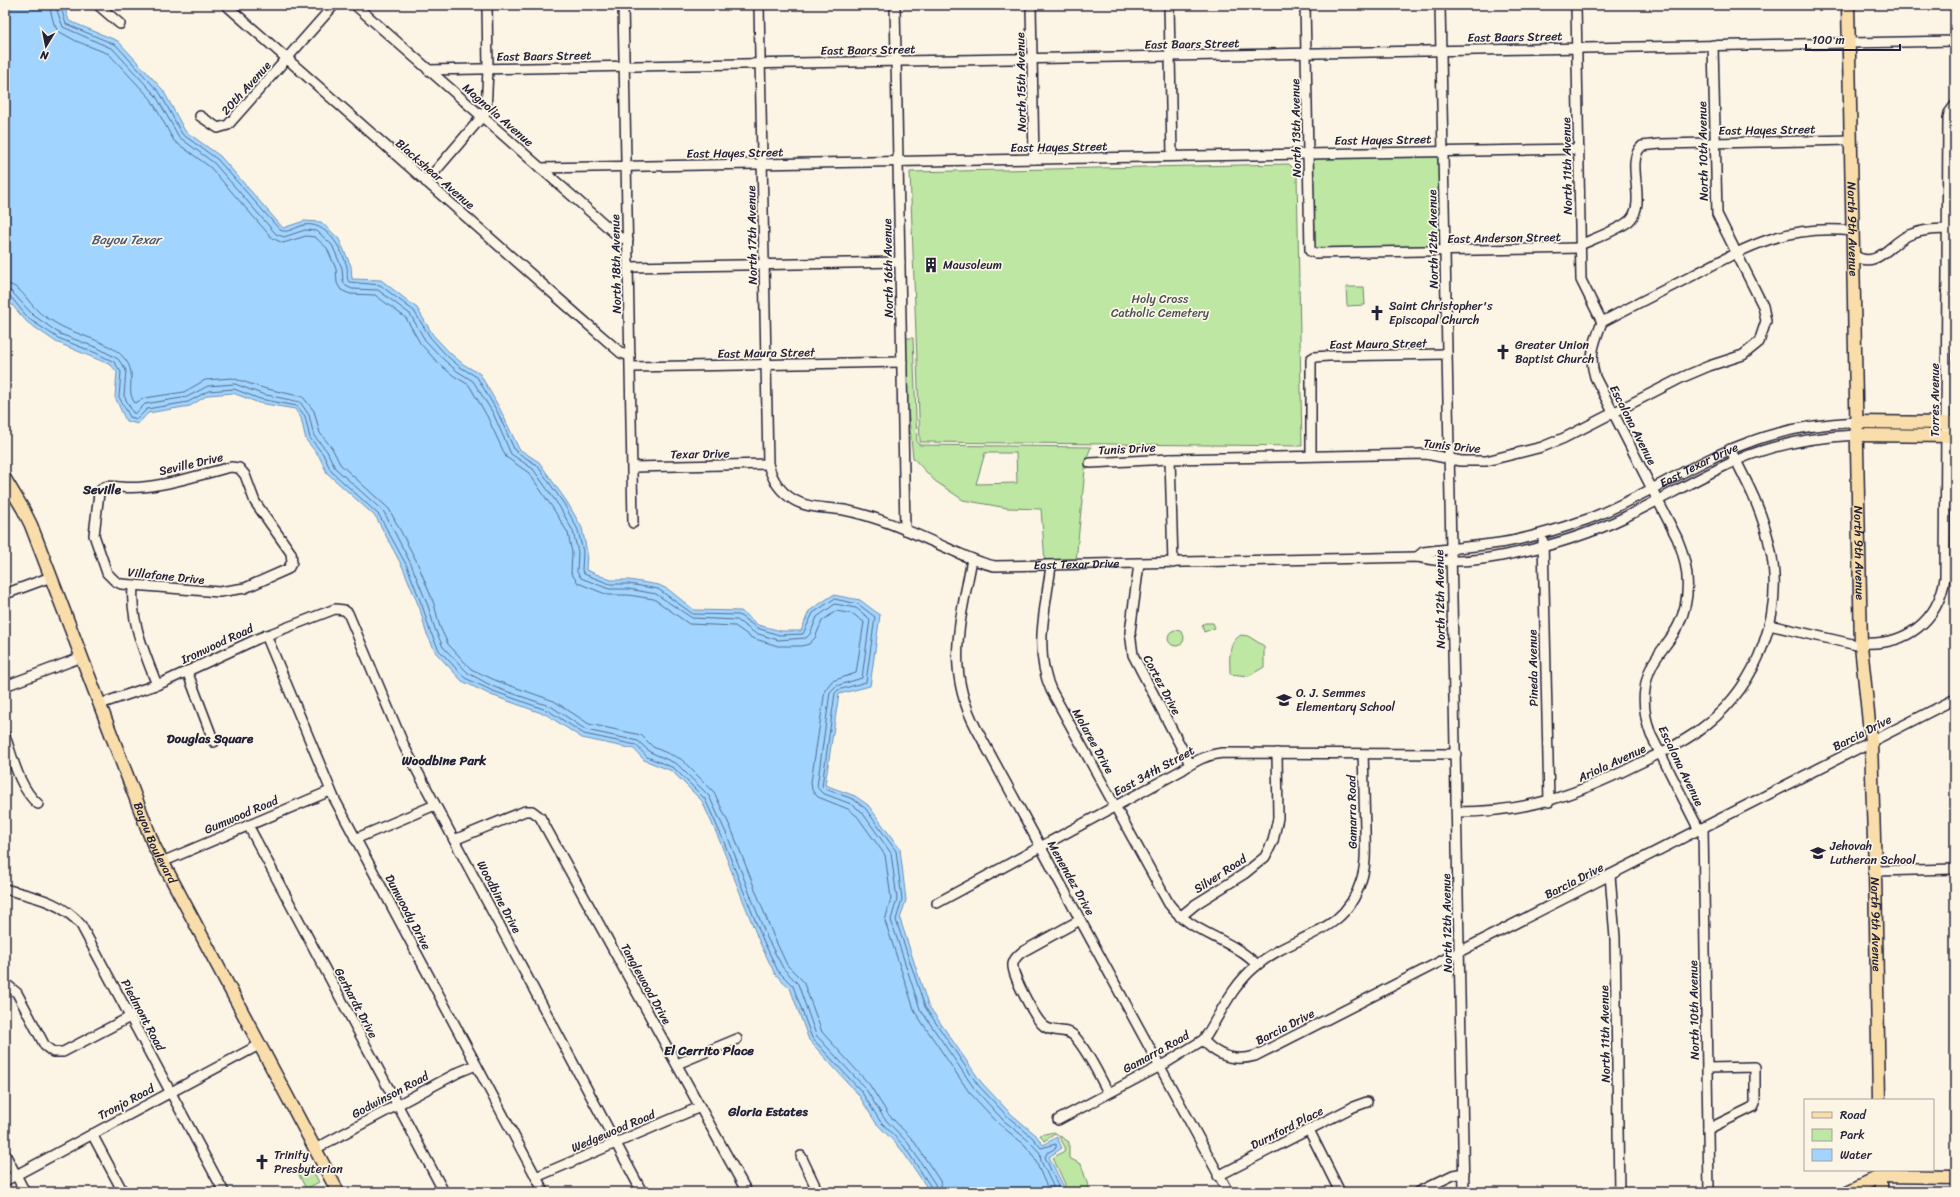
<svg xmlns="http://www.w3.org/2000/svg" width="1960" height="1197" font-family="Sriracha,sans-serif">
<rect width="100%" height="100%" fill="#fcf5e5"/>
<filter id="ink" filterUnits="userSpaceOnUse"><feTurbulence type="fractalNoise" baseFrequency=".025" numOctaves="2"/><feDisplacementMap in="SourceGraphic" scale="8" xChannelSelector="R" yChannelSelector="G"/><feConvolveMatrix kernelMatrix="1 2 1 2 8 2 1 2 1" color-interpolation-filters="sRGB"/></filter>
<g filter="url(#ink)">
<!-- green -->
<g fill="#bde7a3" stroke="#70846f" fill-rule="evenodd">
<polygon points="1443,151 1445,251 1312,252 1308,153"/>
<polygon points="1289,164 1297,173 1302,446 920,442 910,172"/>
<polygon points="1346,287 1364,287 1365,305 1347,306"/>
<path d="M 905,338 L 913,338 L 917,443 L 920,445 L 1091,447 L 1086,460 L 1076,561 L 1045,562 L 1041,509 L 1007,508 L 963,500 L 935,481 L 913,458 L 906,390 ZM 985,453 L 1016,453 L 1017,483 L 976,484 Z"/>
<polygon points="1205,623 1213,623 1215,628 1204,632 1202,625"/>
<circle cx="1176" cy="638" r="8"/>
<path d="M 1241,635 L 1248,636 L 1264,646 L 1264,667 L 1249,676 L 1230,674 C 1230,660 1227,643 1241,635 Z"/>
<polygon points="1054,1132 1069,1142 1069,1158 1081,1164 1090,1192 1064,1192 1065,1184 1053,1158 1064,1151 1065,1147 1059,1136 1055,1134 1044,1141 1040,1135"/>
<polygon points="310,1165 319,1182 306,1189 297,1171"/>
</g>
<!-- water -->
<polygon fill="#a1d5ff" stroke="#6e8db1" points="5,5 64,5 69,21 118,41 163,90 185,131 220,156 283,228 304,221 321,222 339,239 351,266 352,279 381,280 417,308 433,335 450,353 463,364 480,374 500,409 519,449 539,462 567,502 582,528 587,552 586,570 611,580 629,580 659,585 669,590 694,610 741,611 758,625 781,631 801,631 809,611 833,595 860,600 880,615 870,686 839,694 825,785 855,796 868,805 900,849 906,900 900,919 928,1005 981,1082 1010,1113 1036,1135 1043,1145 1057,1137 1062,1148 1049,1157 1063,1185 1061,1192 928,1192 928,1189 901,1149 876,1123 858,1094 809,1040 790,988 775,974 759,941 719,839 702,801 672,771 644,760 634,749 582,738 547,715 491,695 462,681 436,653 426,632 420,609 403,568 376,517 327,473 319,456 306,440 301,418 295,409 259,403 233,393 208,395 190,406 148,413 138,424 126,421 115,397 117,372 111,365 56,342 27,322 5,297"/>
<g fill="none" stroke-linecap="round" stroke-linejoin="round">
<!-- shore -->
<g stroke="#556a89" stroke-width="1">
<polyline points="49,5 54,24 58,31 76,41 109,54 151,99 174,141 210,167 272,238 283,243 306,236 315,237 327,248 336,269 337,283 341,290 350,294 375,295 406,318 420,343 438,363 454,376 469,385 487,416 506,457 529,473 554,510 568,533 572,553 571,573 578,583 608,595 628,595 654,599 689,624 735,626 752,638 778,646 802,646 809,644 815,638 822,621 836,611 853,614 864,622 856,673 832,681 825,690 811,782 812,790 818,797 848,809 857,816 885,855 891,898 885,921 915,1012 969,1092 999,1124 1025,1145 1034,1157 1047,1187 1047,1192"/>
<polyline points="55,5 63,27 113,49 156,96 179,137 214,163 276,234 284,237 305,230 317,231 332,245 342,268 343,281 346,286 352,289 378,290 410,314 425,340 443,359 457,371 473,381 493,413 511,454 533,469 559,506 573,531 578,552 577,572 581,578 609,589 629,589 656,594 692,618 737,620 755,633 778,640 806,638 810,634 817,617 835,604 856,608 870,619 862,678 836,686 830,692 817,787 822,793 851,804 861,811 891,853 897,899 891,920 920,1009 974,1088 1003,1120 1029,1141 1040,1153 1041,1161 1053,1186 1053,1192"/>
<path d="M 60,5 L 66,24 L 116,45 L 160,93 L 182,134 L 217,159 L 280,230 C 287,234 296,227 304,225 C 326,221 342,248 347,267 C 348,272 346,277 349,282 L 380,285 L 414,311 L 430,337 L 447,356 L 460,367 L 477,377 L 497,411 L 515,451 L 537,465 L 564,504 L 578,530 L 583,552 L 582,570 L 584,574 L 610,584 L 629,584 L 658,589 L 693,614 L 739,615 L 757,628 L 779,635 L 803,634 L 813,613 L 834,599 L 858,604 L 875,617 L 866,682 L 838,690 L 835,693 L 822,786 L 825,789 L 853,799 L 865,808 L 896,851 L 902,899 L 896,920 L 925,1007 L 978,1085 L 1007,1116 L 1033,1138 L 1041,1148 L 1056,1144 L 1056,1148 L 1047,1153 L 1045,1157 L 1058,1186 L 1058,1192"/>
<path d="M 5,284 C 20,284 27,301 37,310 C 41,315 49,319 54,322 C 73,335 111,341 124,358 C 139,375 124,388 135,403 L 145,398 L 184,392 L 205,380 L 232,378 L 263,388 L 303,397 L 314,411 L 320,433 L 332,448 L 340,464 L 389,509 L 417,562 L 434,604 L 440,627 L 448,644 L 471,669 L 497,681 L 554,701 L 589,724 L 641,735 L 653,747 L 681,759 L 714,792 L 733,833 L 773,935 L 787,965 L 803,981 L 822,1032 L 869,1084 L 888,1114 L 913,1140 L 940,1181 L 943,1192"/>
<polyline points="5,290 12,292 33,315 60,334 98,348 118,359 126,370 124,396 133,413 136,413 145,404 187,397 208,386 235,384 262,394 300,402 309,415 314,436 327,451 335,468 384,512 411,564 428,606 435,629 443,647 468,673 494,687 552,707 586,730 638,741 650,752 677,764 709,796 727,835 767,938 783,968 798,984 816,1035 865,1088 884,1118 908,1143 935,1184 937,1192"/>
<polyline points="5,295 10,296 29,319 58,338 96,353 114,362 121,372 119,397 130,417 137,419 147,409 188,402 208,391 234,389 260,399 297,406 305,416 310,438 323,454 331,471 379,515 407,566 423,608 430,631 439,650 465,678 493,691 549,711 584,734 636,745 647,757 674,768 705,799 722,837 763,940 778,971 793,986 812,1038 861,1091 880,1121 904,1146 931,1187 932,1192"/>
</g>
<!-- minor casing -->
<g stroke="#22223b" stroke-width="12">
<g id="minor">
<polyline points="98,5 120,24"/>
<polyline points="226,5 583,320 621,353 630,356"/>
<polyline points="355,5 619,237 628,240"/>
<polyline points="623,5 633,523"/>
<path id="s1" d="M 759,5 L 768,464 C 772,479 780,492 794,500 C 809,509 828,507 844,510 C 880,517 913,533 947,548 C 963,555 978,563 995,566 L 1417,557 C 1445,564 1473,561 1501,556 C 1544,548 1586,536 1625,517 C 1662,499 1698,478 1735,461 C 1773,444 1815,437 1856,435"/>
<polyline points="895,5 905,530"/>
<polyline points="1031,5 1034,159"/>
<polyline points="1169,5 1172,156"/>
<polyline points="1305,5 1310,251 1315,253 1579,248"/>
<polyline points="1440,5 1464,1192"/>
<polyline points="1576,5 1581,280 1602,322"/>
<polyline points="428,70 1955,41"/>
<polyline points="200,116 218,128 228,125 334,5"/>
<polyline points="540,168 1579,149"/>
<polyline points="426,182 486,112 488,69 487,5"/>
<path d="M 1580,245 C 1593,239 1621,229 1630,220 C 1648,202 1624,162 1642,146 L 1660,144 L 1851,140"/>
<path d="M 1854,255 C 1876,271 1890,243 1909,235 C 1924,229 1939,229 1955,229"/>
<polyline points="629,267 900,262"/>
<polyline points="631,367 902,362"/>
<polyline points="1311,456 1311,359 1314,357 1329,356 1447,354"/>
<polyline points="1170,459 1173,563"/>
<polyline points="1090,463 1170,459 1426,454 1461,461 1486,461 1542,447 1564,438 1683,377 1709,366 1743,355 1759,342 1766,321 1763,306 1717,214 1713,45"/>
<path d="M 231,467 L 239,468 L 245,475 L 255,502 L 291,553 L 292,562 L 288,569 L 245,588 L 219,592 L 121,584 L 115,581 L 107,573 L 94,535 L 99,493 C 103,483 111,487 120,487 C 152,491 198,475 231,467 Z"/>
<polyline points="633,467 768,464"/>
<polyline points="1543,541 1549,802"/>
<path id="s2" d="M 1417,557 L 1423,552 C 1446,549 1469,547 1492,544 C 1525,540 1557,530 1588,519 C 1643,498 1692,463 1747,443 C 1782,429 1818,424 1856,422"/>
<path d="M 972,559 C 961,620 944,668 976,728 L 1228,1192"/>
<polyline points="1139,564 1130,632 1133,655 1190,764"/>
<path d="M 1051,566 C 1046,606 1033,651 1051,690 L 1169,904 C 1192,934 1231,938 1257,965"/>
<path d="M 133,585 C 130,621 144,651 157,685"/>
<polyline points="5,594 51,577"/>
<polyline points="1769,625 1861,646"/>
<polyline points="266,635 334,798 544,1192"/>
<path d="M 1861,643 C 1906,646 1938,622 1945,578 L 1948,119 L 1949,113 L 1955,105"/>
<polyline points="187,671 214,742"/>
<polyline points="5,686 82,657"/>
<polyline points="100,704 164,682 257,639 335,609 344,610 348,613 405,748 642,1192"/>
<path d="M 5,736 C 13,758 19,788 38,804"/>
<path d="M 1457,812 C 1526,812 1574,796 1636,765 C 1660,753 1685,742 1706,725 C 1758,684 1785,612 1770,547 C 1763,512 1746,480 1730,449"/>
<polyline points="248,825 444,1192"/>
<polyline points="1703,828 1709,1192"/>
<path d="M 1699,830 L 1651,735 C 1641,708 1641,678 1659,654 C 1666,644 1674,635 1679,624 C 1692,595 1689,566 1677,538 L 1595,377 C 1588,356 1595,341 1602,322 C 1632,306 1662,291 1692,276 C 1748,246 1787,224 1853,231"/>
<polyline points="355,839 435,805"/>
<polyline points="454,840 525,811 532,811 540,817 747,1192"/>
<polyline points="162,862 330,791"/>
<polyline points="1875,871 1955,869"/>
<polyline points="1610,875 1615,938 1619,1192"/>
<path d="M 5,889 C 34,897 61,901 81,925 L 224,1192"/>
<path d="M 937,903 L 1182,770 C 1195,761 1206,755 1222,753 L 1456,754"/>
<polyline points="1180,917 1196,904 1244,874 1265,857 1273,841 1278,818 1277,753"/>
<path d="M 1080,920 L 1022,952 C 1018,955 1014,959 1013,964 C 1011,974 1036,1020 1044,1026 C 1053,1034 1067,1027 1075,1037 C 1089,1053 1098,1074 1108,1092"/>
<polyline points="5,983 17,993 45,1046 53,1052 63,1052 130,1017"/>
<path d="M 1203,1040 C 1217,1056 1234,1062 1255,1056 L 1955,699"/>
<polyline points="677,1064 737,1039"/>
<polyline points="1707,1068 1755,1067 1755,1103 1753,1107 1708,1129"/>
<path d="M 1058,1120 L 1166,1063 L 1203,1040 L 1207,1035 C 1222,1010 1233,985 1256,966 C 1294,933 1344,937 1361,881 C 1367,864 1365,845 1365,827 C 1364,802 1364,778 1363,754"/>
<polyline points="1309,1130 1340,1192"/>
<polyline points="92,1134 123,1192"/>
<polyline points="315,1149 459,1072 476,1065"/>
<polyline points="5,1154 25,1192"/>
<polyline points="801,1156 818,1192"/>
<polyline points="1218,1176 1353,1107 1367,1102"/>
<polyline points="536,1177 700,1107"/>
<polyline points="5,1181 259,1045"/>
<polyline points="1418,1192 1453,1175 1464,1173"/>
</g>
</g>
<!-- major casing -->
<g stroke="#22223b" stroke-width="15">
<g id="major">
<path id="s3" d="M 1848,5 L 1861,646 L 1871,742 L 1875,871 L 1879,1100"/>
<polyline points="1856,422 1955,423"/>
<polyline points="1856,435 1955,436"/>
<path id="s4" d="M 5,479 L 23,509 L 31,525 L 154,846 L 338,1192"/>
<polyline points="1881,1170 1881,1192"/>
<polyline points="1847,1192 1881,1176 1955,1177"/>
</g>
</g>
<!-- minor -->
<use href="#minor" stroke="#fcf5e5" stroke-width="9"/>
<!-- major -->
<use href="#major" stroke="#f9deab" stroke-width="12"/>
</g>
</g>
<!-- icons -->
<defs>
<g id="building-bare" transform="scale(1.2)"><path d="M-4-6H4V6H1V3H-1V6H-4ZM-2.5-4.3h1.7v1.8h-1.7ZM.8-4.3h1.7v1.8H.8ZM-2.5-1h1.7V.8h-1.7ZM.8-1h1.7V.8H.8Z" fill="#22223b" stroke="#fcf5e5" stroke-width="2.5" paint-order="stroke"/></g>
<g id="church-bare" transform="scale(1.2)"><path d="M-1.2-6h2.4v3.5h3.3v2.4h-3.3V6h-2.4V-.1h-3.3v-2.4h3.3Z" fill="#22223b" stroke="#fcf5e5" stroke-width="2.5" paint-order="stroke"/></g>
<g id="school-bare" transform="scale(1.2)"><path d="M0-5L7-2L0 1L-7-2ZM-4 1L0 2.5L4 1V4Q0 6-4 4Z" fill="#22223b" stroke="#fcf5e5" stroke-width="2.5" paint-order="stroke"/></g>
</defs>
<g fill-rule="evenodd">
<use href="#building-bare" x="931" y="265"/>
<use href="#church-bare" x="1377" y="313"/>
<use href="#church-bare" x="1503" y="352"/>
<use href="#school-bare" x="1284" y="700"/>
<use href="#school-bare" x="1818" y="853"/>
<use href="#church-bare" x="262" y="1162"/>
</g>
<g text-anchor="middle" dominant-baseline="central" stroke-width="3.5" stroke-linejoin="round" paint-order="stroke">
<!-- street labels -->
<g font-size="12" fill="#22223b" stroke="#fcf5e5">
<text transform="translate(1515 37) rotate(-1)">East Baars Street</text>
<text transform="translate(1192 44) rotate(-1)">East Baars Street</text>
<text transform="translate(868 50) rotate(-1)">East Baars Street</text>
<text transform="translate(544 56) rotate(-1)">East Baars Street</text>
<text transform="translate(1021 82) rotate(-91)">North 15th Avenue</text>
<text transform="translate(246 88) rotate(-48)">20th Avenue</text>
<text transform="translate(498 115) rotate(41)">Magnolia Avenue</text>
<text transform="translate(1296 128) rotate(-91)">North 13th Avenue</text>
<text transform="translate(1767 130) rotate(-1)">East Hayes Street</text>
<text transform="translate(1383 140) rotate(-1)">East Hayes Street</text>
<text transform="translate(1059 147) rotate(-1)">East Hayes Street</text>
<text transform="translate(1703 151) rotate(-91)">North 10th Avenue</text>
<text transform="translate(735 153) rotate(-1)">East Hayes Street</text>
<text transform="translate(1567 166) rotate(-91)">North 11th Avenue</text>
<text transform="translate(435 174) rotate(41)">Blackshear Avenue</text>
<text stroke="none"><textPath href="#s3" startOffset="224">North 9th Avenue</textPath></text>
<text transform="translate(752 235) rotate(-91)">North 17th Avenue</text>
<text transform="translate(1504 238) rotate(-1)">East Anderson Street</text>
<text transform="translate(1433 239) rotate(-91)">North 12th Avenue</text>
<text transform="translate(616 264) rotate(-91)">North 18th Avenue</text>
<text transform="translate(888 268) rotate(-91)">North 16th Avenue</text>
<text transform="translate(1378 344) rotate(-1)">East Maura Street</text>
<text transform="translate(766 353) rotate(-1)">East Maura Street</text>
<text transform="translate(1935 400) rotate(-90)">Torres Avenue</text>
<text transform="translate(1633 425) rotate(63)">Escalona Avenue</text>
<text transform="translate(1452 446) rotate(6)">Tunis Drive</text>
<text transform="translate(1127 449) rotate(-3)">Tunis Drive</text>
<text transform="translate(700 454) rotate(-1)">Texar Drive</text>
<text transform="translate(191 464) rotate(-13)">Seville Drive</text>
<text stroke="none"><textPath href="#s2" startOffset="300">East Texar Drive</textPath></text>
<text stroke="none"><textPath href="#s3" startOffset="548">North 9th Avenue</textPath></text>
<text stroke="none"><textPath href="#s1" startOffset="799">East Texar Drive</textPath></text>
<text transform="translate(166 576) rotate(6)">Villafane Drive</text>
<text transform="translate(1440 599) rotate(-91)">North 12th Avenue</text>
<text transform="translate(217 644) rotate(-25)">Ironwood Road</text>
<text transform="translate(1533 668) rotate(-91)">Pineda Avenue</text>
<text transform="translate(1162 685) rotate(62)">Cortez Drive</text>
<text transform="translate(1862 733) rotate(-27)">Barcia Drive</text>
<text transform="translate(1093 741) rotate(61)">Molaree Drive</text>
<text transform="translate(1612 763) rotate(-25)">Ariola Avenue</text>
<text transform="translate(1681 766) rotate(64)">Escalona Avenue</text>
<text transform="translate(1154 771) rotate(-29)">East 34th Street</text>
<text transform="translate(1352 812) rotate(-91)">Gamarra Road</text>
<text transform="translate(241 815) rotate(-23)">Gumwood Road</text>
<text stroke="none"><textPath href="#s4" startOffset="394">Bayou Boulevard</textPath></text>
<text transform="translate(1220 874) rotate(-33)">Silver Road</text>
<text transform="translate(1071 878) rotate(61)">Menendez Drive</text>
<text transform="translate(1574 881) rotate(-27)">Barcia Drive</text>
<text transform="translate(499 897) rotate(62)">Woodbine Drive</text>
<text transform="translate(408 912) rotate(62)">Dunwoody Drive</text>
<text transform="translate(1447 923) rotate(-91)">North 12th Avenue</text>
<text stroke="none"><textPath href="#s3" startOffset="920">North 9th Avenue</textPath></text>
<text transform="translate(646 984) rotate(61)">Tanglewood Drive</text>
<text transform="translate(356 1003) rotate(62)">Gerhardt Drive</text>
<text transform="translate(1694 1010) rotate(-91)">North 10th Avenue</text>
<text transform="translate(143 1015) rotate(62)">Piedmont Road</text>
<text transform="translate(1285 1027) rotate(-27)">Barcia Drive</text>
<text transform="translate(1605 1034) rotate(-91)">North 11th Avenue</text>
<text transform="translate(1156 1052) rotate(-29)">Gamarra Road</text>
<text transform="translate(390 1095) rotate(-28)">Godwinson Road</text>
<text transform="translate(126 1102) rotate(-28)">Tronjo Road</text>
<text transform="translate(1287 1128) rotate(-27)">Durnford Place</text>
<text transform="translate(613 1131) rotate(-23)">Wedgewood Road</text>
</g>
<!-- poi labels -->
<g font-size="12" fill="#22223b" stroke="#fcf5e5" text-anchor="start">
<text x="943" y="265">Mausoleum</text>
<text x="1389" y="306">Saint Christopher's<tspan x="1389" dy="14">Episcopal Church</tspan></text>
<text x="1515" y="345">Greater Union<tspan x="1515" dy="14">Baptist Church</tspan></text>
<text x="1296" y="693">O. J. Semmes<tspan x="1296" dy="14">Elementary School</tspan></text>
<text x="1830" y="846">Jehovah<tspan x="1830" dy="14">Lutheran School</tspan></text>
<text x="274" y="1155">Trinity<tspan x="274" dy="14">Presbyterian</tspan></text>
</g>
<!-- park labels -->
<g font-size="12" fill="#495355" stroke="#fcf5e5">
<text x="1160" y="299">Holy Cross<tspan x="1160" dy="14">Catholic Cemetery</tspan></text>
</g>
<!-- water labels -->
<g font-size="13" font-style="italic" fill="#485876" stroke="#fcf5e5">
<text x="126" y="239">Bayou Texar</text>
</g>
<!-- neighbourhood labels -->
<g font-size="13" font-weight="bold" fill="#22223b" stroke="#fcf5e5">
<text x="102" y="489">Seville</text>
<text x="210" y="738">Douglas Square</text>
<text x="444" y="760">Woodbine Park</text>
<text x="709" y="1050">El Cerrito Place</text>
<text x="768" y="1111">Gloria Estates</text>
</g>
</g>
<!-- margin -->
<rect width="1960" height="1197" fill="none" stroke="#fcf5e5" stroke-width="20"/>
<rect x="10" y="10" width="1940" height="1177" fill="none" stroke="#22223b" stroke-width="1.5" filter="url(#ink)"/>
<!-- legend -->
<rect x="1804" y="1099" width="130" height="72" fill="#fcf5e5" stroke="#a5a1a1"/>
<rect x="1812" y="1112" width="20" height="6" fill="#f9deab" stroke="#a5a1a1"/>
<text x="1840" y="1119" font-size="12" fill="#22223b">Road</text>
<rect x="1812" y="1129" width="20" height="12" fill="#bde7a3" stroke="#a5a1a1"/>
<text x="1840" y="1139" font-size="12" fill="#22223b">Park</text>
<rect x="1812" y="1149" width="20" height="12" fill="#a1d5ff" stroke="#a5a1a1"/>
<text x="1840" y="1159" font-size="12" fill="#22223b">Water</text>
<!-- north arrow -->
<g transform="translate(46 46) rotate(190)" stroke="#fcf5e5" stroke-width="3" paint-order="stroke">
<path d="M0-3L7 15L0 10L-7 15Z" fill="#22223b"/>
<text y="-6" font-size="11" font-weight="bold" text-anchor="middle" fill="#22223b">N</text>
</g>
<!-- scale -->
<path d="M1806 44v6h94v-6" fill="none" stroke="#22223b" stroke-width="2"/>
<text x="1812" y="44" font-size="12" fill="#22223b" stroke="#fcf5e5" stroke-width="3" paint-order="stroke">100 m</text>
</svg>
